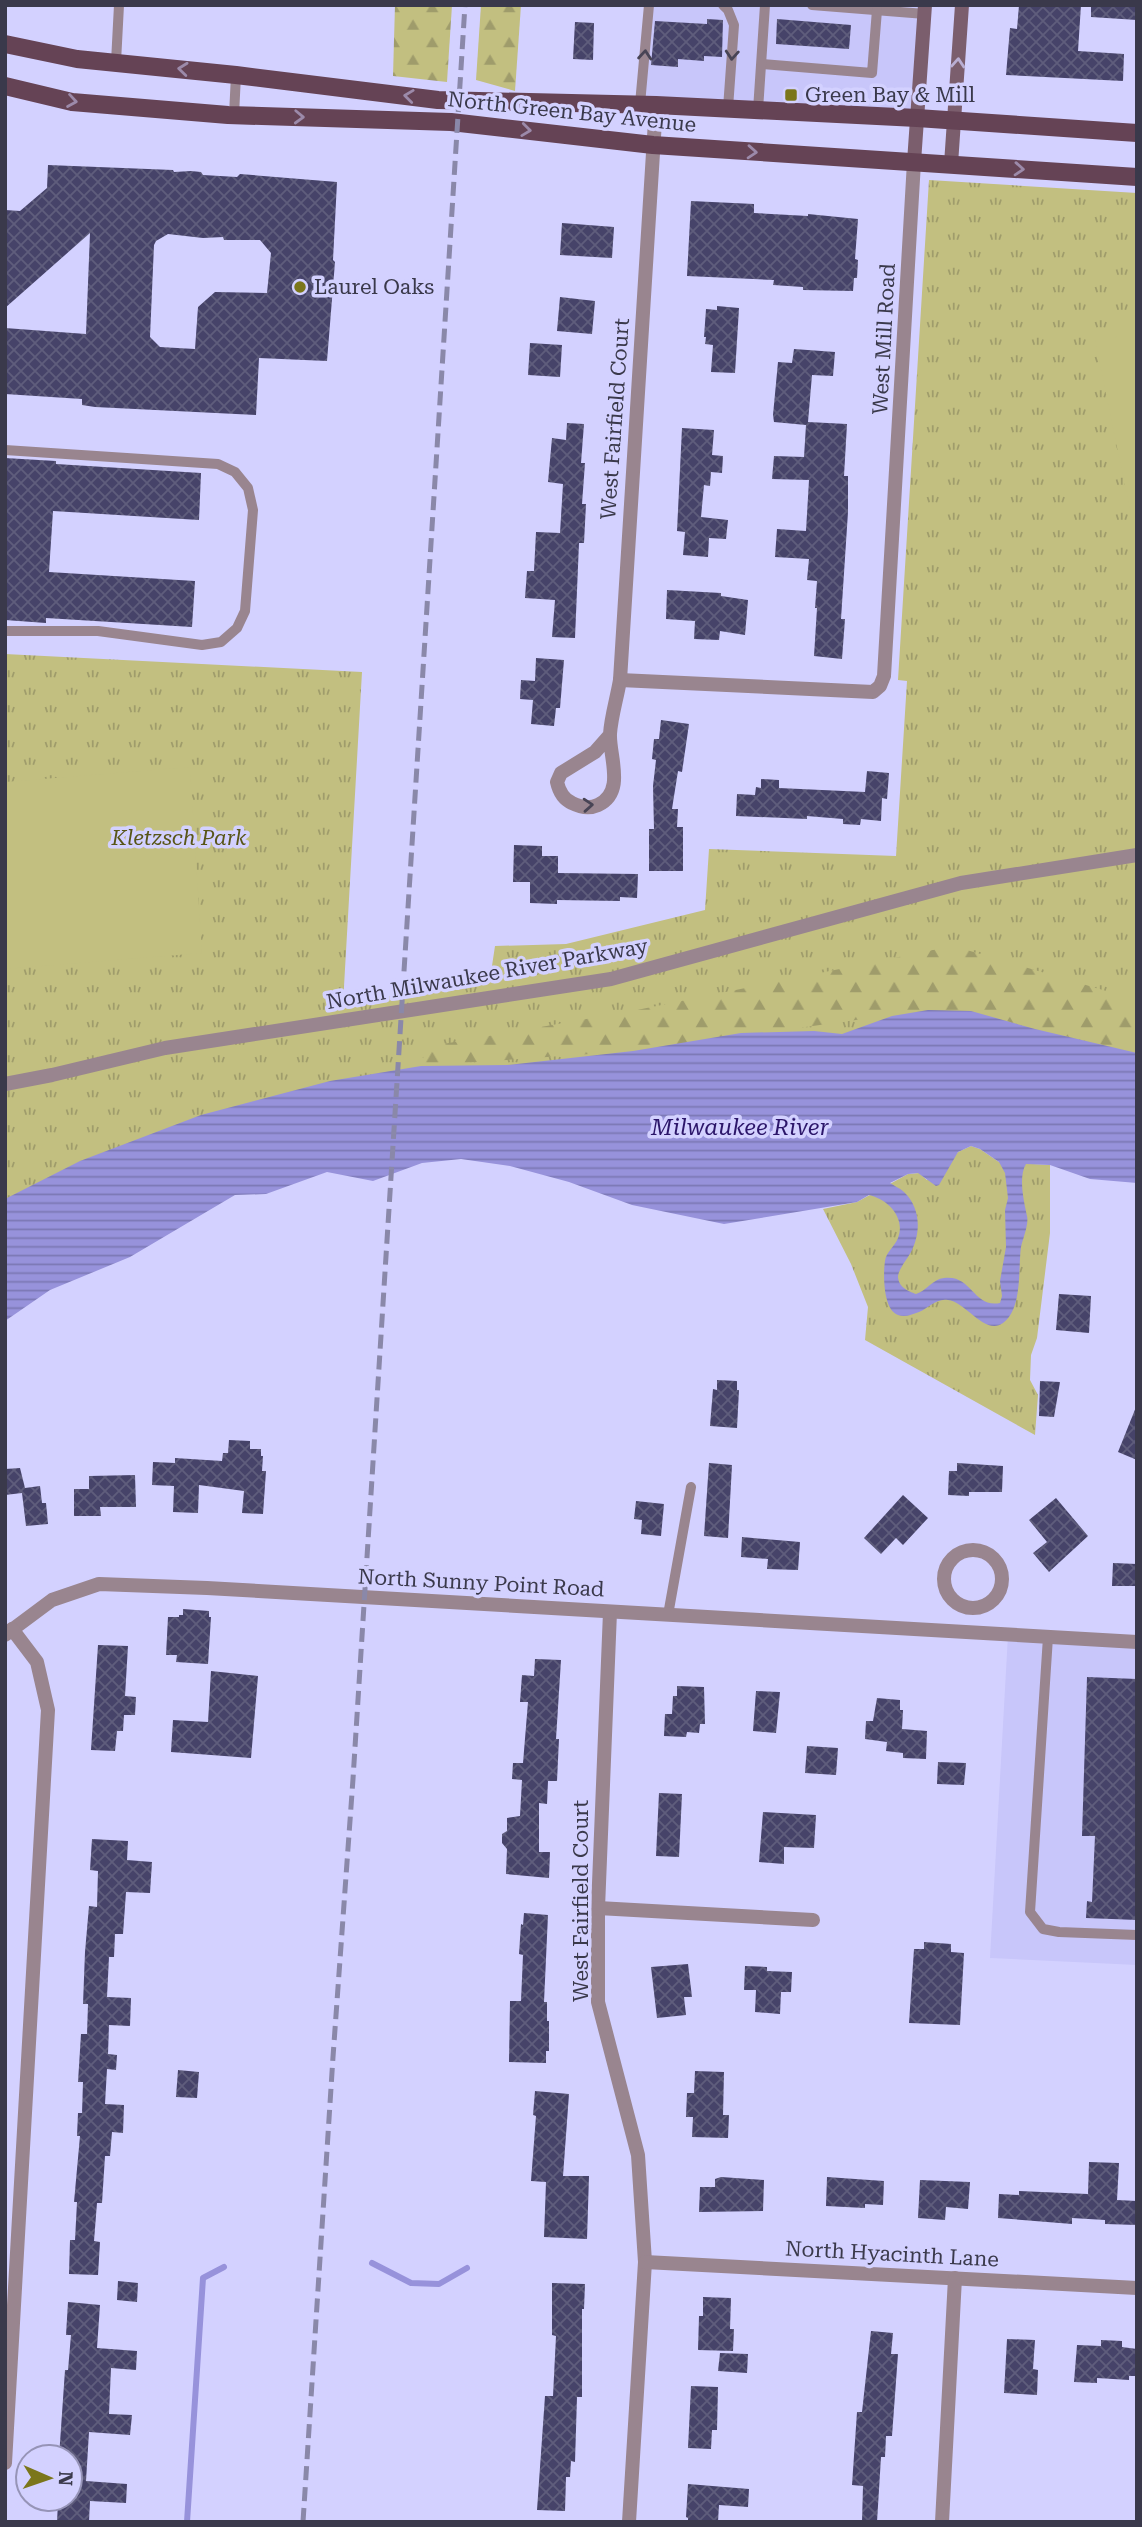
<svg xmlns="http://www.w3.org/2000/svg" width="1142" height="2527" font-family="'Roboto Serif',serif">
<defs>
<pattern id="grass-tufts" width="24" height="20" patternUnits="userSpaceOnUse" patternTransform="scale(1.75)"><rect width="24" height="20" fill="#c2bf80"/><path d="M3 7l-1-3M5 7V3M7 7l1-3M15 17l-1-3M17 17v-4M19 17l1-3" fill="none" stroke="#9f9c6b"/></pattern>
<pattern id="forest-firs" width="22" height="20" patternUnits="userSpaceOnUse" patternTransform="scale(1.75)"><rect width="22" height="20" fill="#c2bf80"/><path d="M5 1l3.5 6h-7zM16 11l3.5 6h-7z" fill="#9f9c6b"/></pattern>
<pattern id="water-rules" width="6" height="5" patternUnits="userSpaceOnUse" patternTransform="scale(1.75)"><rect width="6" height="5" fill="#9792db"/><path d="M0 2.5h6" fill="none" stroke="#7c78b4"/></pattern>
<pattern id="building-cross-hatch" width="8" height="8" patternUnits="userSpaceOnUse" patternTransform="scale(1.75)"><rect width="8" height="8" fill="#464369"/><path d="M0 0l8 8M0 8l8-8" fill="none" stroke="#5f5d7c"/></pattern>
</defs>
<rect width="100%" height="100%" fill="#d3d1ff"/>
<!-- built -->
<g fill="#c8c6fa">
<polygon points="648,5 925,5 917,118 640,104"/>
<polygon points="1008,1635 1137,1642 1137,1965 990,1958"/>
</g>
<!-- grass -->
<g fill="url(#grass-tufts)">
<polygon points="929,180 1137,193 1137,1117 318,1132 5,1268 5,654 362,672 343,1004 490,979 495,946 566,944 705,910 709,849 896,856 907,681 898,680"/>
<polygon points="971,1146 980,1149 999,1162 1050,1165 1050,1233 1037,1338 1031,1355 1030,1380 1038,1395 1035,1435 865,1340 868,1307 851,1264 823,1209 857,1202 908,1174 919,1173 927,1180 958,1152"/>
</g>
<!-- forest -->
<g fill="url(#forest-firs)">
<polygon points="395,5 452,5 447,82 393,76"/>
<polygon points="481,5 521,5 515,91 476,80"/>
<polygon points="953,946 1137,1000 1137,1053 1035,1029 971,1011 928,1010 633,1051 421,1066 426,1047 632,1011"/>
</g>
<!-- pitch -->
<g fill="#c2bf80">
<polygon points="1137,333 1137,512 1131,515 1095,341"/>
<polygon points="190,767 202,953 5,969 5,782"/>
</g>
<!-- water -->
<path fill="url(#water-rules)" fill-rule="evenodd" d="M 928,1010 L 971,1011 L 1035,1029 L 1137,1053 L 1137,1183 L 1090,1179 L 1050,1165 L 1026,1164 C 1018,1177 1024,1202 1027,1216 C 1029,1224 1023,1238 1021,1247 C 1018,1267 1023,1309 1003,1323 C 985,1336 966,1302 948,1300 C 936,1298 929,1308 919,1312 C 913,1314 905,1318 898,1315 C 883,1310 883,1274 885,1261 C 886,1252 895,1246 898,1238 C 906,1217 887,1199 869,1195 L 857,1202 L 724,1224 L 632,1205 L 569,1182 L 510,1166 L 461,1159 L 422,1163 L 373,1181 L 327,1172 L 266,1194 L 235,1195 L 130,1257 L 50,1290 L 5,1321 L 5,1199 L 80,1161 L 201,1115 L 330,1081 L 421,1066 L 507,1065 L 633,1051 L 741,1033 L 814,1031 L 842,1034 L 892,1016 ZM 971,1146 L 980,1149 L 999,1162 L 1005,1173 L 1008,1198 L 1005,1210 L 1006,1247 L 1000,1281 L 1002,1296 L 1000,1303 C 973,1308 972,1274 944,1278 C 933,1279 926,1291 916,1294 C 908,1291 898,1287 898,1276 C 899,1269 907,1259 911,1252 C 921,1233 921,1208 904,1192 C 900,1188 894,1186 890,1183 L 908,1174 L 918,1173 L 936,1186 L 939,1185 L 958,1152 Z"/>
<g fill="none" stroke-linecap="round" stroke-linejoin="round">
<!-- stream -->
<g stroke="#9792db" stroke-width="6">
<polyline points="372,2263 411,2283 439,2284 467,2268"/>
<polyline points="187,2522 203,2278 224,2267"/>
</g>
</g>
<!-- building -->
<g fill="url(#building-cross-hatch)" fill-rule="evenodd">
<polygon points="1019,5 1081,5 1078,51 1124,54 1123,81 1006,75 1010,28 1017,29"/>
<polygon points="1091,5 1137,5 1137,20 1091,17"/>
<polygon points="707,19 723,20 722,57 704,56 704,61 678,59 678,67 651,65 655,21 707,24"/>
<polygon points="777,19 851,25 849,49 776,44"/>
<polygon points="575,22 594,23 593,60 573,59"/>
<path d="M 48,165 L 173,170 L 174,172 L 191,171 L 201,172 L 203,175 L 237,177 L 240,174 L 337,182 L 333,260 L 335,262 L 327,361 L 259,358 L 256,415 L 95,407 L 82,405 L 82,399 L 5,394 L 5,328 L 86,334 L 90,233 L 5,308 L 5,210 L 20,211 L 47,188 ZM 168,234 L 203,238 L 223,237 L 224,240 L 260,240 L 271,253 L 267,293 L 215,292 L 198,307 L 195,349 L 160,347 L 150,337 L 154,245 L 156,241 Z"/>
<polygon points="691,201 754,204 754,213 808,216 808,214 858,219 855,259 858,260 857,278 854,278 853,291 803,290 803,287 773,285 774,280 687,276"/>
<polygon points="562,223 614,227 612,258 560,255"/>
<polygon points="560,297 595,301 592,334 557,331"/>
<polygon points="717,306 739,308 735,373 711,372 713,345 705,344 706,337 704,337 706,309 717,310"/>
<polygon points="530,343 562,345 560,377 528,375"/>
<polygon points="794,349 835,352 833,376 812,375 808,422 847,424 844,476 848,476 848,512 841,619 845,619 842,659 814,656 817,608 815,608 817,581 807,580 809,559 775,557 777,529 806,531 809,480 772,479 774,456 804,457 806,425 774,422 773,415 778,362 792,363"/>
<polygon points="567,423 584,424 581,463 585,463 582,504 586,504 584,543 579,543 575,638 552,637 555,600 525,598 527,571 534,571 536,532 560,533 563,484 548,482 552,438 566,440"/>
<polygon points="682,428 714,430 712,455 723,456 722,473 711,472 710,486 704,485 701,517 728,520 726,539 709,538 708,557 683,555 685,532 677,531"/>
<polygon points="5,458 56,461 56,464 201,473 199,520 53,511 49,572 195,581 192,627 46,618 46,623 5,620"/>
<polygon points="667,590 721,593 721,596 748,600 745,635 720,631 719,640 694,639 695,621 666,619"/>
<polygon points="536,658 564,660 560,708 556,708 554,726 531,724 533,700 520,699 521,680 535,681"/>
<polygon points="661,720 689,724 682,772 678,771 672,809 678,809 677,827 683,827 683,871 649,871 649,829 654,829 653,786 656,760 652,759 654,739 659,739"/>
<polygon points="867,771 889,773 887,799 882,798 881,821 861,819 860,825 843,824 843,819 807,816 807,819 736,816 737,794 755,795 756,787 761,788 761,779 779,780 779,788 865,792"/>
<polygon points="514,845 542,846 542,856 558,856 558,873 638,874 637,898 620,897 620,901 557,900 557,904 530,903 530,882 513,882"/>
<polygon points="1059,1294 1091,1296 1089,1333 1056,1330"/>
<polygon points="717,1380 737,1381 737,1390 739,1390 737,1428 710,1426 713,1389 717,1390"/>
<polygon points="1040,1381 1060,1382 1054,1417 1039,1416"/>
<polygon points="1136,1407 1137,1408 1137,1460 1118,1452"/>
<polygon points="229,1440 250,1441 250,1449 261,1449 261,1456 263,1456 262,1471 266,1471 263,1514 242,1513 244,1491 199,1485 198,1513 173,1512 174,1486 152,1485 153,1462 175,1463 175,1458 222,1461 223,1453 228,1453"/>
<polygon points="709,1463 732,1465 728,1538 704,1536"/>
<polygon points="957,1463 1003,1466 1002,1492 969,1492 969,1496 948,1495 949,1471 957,1471"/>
<polygon points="20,1468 25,1488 40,1486 42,1503 46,1503 48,1524 26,1526 22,1493 5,1495 5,1469"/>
<polygon points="135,1475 136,1507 100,1507 101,1516 74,1516 74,1489 89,1489 89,1476"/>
<polygon points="903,1495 928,1518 903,1545 896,1538 881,1554 864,1538"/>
<polygon points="1056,1498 1088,1536 1049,1572 1033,1553 1047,1542 1029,1520"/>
<polygon points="636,1501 664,1504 661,1536 641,1534 642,1520 634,1519"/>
<polygon points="742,1537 800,1542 798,1570 767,1569 768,1559 741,1557"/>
<polygon points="1113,1563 1137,1564 1137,1586 1112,1586"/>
<polygon points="183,1609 209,1611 209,1617 211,1617 208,1664 176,1662 177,1655 166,1655 168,1617 179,1617 179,1615 183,1615"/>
<polygon points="98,1645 128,1646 125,1696 136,1697 135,1715 124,1715 123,1731 117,1731 115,1751 91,1750"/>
<polygon points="535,1659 561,1660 556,1739 559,1739 557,1781 548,1781 547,1804 539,1803 539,1852 550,1852 549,1878 506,1874 507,1849 502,1843 502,1834 507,1831 507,1818 520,1816 522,1780 512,1779 513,1763 523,1763 528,1702 520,1702 522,1675 534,1676"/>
<polygon points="211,1671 258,1676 251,1758 171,1752 173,1720 208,1722"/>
<polygon points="1087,1677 1137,1679 1137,1920 1086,1918 1087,1901 1092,1902 1095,1836 1082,1836"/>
<polygon points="677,1686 704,1687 705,1724 700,1724 699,1733 687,1732 686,1737 664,1736 665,1714 672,1714 673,1696 677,1696"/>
<polygon points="756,1691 780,1692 776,1733 753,1731"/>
<polygon points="877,1698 900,1700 900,1710 903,1710 902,1729 927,1731 926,1759 903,1758 903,1753 886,1751 887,1742 865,1739 866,1721 873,1721"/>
<polygon points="807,1746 838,1748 836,1775 805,1773"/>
<polygon points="938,1762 966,1763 964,1785 937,1784"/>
<polygon points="659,1793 682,1794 679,1857 656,1856"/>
<polygon points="763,1812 816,1815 814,1848 784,1847 784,1864 759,1862"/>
<polygon points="92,1839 128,1841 127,1860 152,1862 150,1893 126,1892 123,1934 115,1934 114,1957 109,1957 107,1997 131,1998 130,2026 109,2025 108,2054 117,2055 116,2070 107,2069 105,2104 124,2105 123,2133 112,2132 110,2156 105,2156 102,2203 97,2203 94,2241 100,2242 98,2275 69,2274 70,2240 75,2240 77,2202 74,2202 80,2136 77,2136 78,2113 82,2113 83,2082 78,2082 81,2034 87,2034 88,2004 83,2004 85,1952 89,1906 97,1907 98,1871 90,1870"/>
<polygon points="524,1913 548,1915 544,2002 547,2002 547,2021 549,2021 549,2051 546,2051 546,2063 509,2062 510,2001 521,2001 523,1955 519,1954 521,1924 523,1925"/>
<polygon points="924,1942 951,1944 951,1952 964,1953 960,2025 909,2023 914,1949 924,1949"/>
<polygon points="688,1964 692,1997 684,1997 686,2015 657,2018 651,1967"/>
<polygon points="745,1966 767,1967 767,1971 792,1972 791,1992 781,1992 780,2014 755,2012 756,1990 744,1990"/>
<polygon points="178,2070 199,2072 197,2098 176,2097"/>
<polygon points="695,2071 724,2072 723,2115 729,2115 728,2138 692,2137 693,2117 686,2117 687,2093 694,2093"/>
<polygon points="535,2091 569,2094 563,2176 589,2176 587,2239 544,2237 546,2182 531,2181 536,2116 533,2115"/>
<polygon points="1089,2162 1119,2163 1117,2200 1137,2201 1137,2225 1105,2224 1105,2220 1072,2218 1072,2224 998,2218 999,2194 1019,2195 1019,2191 1088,2194"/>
<polygon points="721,2177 764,2180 763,2211 699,2212 700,2187 715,2187 715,2179"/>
<polygon points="827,2177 884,2181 883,2205 865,2204 865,2208 826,2206"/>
<polygon points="920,2180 970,2182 968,2209 946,2207 945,2220 918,2218"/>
<polygon points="118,2281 138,2283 137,2302 117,2300"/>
<polygon points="552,2283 585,2284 584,2309 582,2309 582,2397 577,2397 575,2462 571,2461 570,2477 566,2477 565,2511 537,2510 545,2396 553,2396 556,2336 552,2335"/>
<polygon points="703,2297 731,2298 730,2329 734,2329 733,2351 698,2350 699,2316 703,2316"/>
<polygon points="68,2302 100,2305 97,2348 137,2351 136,2370 111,2368 109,2414 132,2415 130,2435 89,2432 86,2481 127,2484 126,2503 90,2501 89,2522 57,2522 58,2502 70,2503 70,2457 59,2457 65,2370 68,2370 71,2335 66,2335"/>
<polygon points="871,2331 893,2333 891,2354 898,2354 892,2436 886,2436 885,2457 881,2457 877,2522 862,2522 863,2486 852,2485 857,2412 862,2412"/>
<polygon points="1007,2339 1035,2340 1033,2369 1038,2370 1037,2395 1004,2393"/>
<polygon points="1101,2340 1122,2341 1122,2347 1137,2349 1137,2376 1129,2376 1129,2380 1097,2378 1097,2383 1074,2382 1077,2345 1101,2346"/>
<polygon points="720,2353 748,2354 747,2373 718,2371"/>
<polygon points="691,2386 718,2387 717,2430 712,2430 711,2449 688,2448"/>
<polygon points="688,2484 749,2489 748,2507 719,2505 718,2522 688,2522 688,2518 686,2517"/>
</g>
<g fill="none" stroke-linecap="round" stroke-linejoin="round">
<!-- lane -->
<g stroke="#99858f" stroke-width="10">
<polyline points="723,5 728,10 734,25 728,108"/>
<polyline points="812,5 925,14"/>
<polyline points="116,62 119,5"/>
<polyline points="762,64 872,73 877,10"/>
<polyline points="640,104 649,5"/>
<polyline points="758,110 765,5"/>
<polyline points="234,115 236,75"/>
<polyline points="5,450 218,464 235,472 248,488 253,510 245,611 237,628 221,642 202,645 98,631 5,631"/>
<polyline points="668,1615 691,1487"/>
<polyline points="1048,1637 1030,1912 1043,1929 1059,1932 1137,1935"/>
</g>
<!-- street -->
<g stroke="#99858f" stroke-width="14">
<polyline points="620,680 873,692 880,686 884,676 914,162"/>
<path d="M 610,735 L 595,752 L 561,773 L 557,782 C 559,791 563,799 572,803 C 580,807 589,809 598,805 C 626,792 609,756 610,734 C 611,717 617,698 620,680 L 656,105"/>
<polyline points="5,1084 52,1075 165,1048 611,979 961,883 1137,855"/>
<circle cx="973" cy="1579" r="29"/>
<polyline points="610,1612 598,1908 598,2002 638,2155 645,2262 629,2522"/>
<polyline points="5,1635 52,1600 99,1584 207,1588 1137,1642"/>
<polyline points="598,1908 813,1920"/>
<polyline points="645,2262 1137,2288"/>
<polyline points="5,2463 48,1710 37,1662 12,1629"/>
<polyline points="942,2522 955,2278"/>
</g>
<!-- secondary -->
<g stroke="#7b5e6d" stroke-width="14">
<polyline points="914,162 925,5"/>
<polyline points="951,164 962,5"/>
</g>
<!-- primary -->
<g stroke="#654355" stroke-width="18">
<polyline points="5,44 77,59 236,75 438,100 656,105 917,118 1137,133"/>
<polyline points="5,86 72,102 228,115 451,122 653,145 1137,177"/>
</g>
<!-- rail -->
<polyline stroke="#8a88a9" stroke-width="5" stroke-dasharray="14 7" stroke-linecap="butt" points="303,2522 333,2057 353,1779 465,5"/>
</g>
<!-- one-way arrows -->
<defs><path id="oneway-chevron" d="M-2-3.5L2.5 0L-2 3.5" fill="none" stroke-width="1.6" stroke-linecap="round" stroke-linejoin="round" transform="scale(1.75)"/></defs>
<g stroke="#484455">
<use href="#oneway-chevron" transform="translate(645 55) rotate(-85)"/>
<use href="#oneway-chevron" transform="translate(732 55) rotate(94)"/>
<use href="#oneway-chevron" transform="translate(588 805) rotate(-4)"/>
</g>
<use stroke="#b9aed3" href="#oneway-chevron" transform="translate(958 63) rotate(-86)"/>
<g stroke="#9c8aaa">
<use href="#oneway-chevron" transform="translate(183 69) rotate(-174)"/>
<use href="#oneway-chevron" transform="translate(409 96) rotate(-173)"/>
<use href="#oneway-chevron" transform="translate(72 101) rotate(9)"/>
<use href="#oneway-chevron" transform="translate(299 117) rotate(2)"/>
<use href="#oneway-chevron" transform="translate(526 130) rotate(7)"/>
<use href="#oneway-chevron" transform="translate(752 152) rotate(4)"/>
<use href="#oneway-chevron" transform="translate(1019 169) rotate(4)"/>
</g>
<!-- markers -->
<g fill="#7b761b" stroke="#d3d1ff" stroke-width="2.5">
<rect x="784" y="88" width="14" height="14" rx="3.5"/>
<circle cx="300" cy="287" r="7"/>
</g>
<g text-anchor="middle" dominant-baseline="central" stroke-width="7" stroke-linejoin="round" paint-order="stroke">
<!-- poi labels -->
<g font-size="21" fill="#3a394b" stroke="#d3d1ff" text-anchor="start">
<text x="805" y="95">Green Bay &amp; Mill</text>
<text x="314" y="287">Laurel Oaks</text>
</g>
<!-- street labels -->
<g font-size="21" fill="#3a394b" stroke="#d3d1ff">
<text transform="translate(572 112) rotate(6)">North Green Bay Avenue</text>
<text transform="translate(884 339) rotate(-87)">West Mill Road</text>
<text transform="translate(615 419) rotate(-86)">West Fairfield Court</text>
<text transform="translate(487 974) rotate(-10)">North Milwaukee River Parkway</text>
<text transform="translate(481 1583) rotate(3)">North Sunny Point Road</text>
<text transform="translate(581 1901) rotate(-90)">West Fairfield Court</text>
<text transform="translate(892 2254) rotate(3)">North Hyacinth Lane</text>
</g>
<!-- park labels -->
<g font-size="21" font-style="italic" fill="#585517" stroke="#d3d1ff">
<text x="179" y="838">Kletzsch Park</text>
</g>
<!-- water labels -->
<g font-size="23" font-style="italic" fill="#2c166a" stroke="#d3d1ff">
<text x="740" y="1127">Milwaukee River</text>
</g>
</g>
<!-- border -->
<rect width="1142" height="2527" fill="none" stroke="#3a394b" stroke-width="14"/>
<!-- north arrow -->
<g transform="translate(49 2478) rotate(92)"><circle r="33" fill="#d3d1ff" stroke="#9694b7" stroke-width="2"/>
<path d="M0-5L12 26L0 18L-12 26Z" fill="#7b761b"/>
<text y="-10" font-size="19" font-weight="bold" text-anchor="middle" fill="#3a394b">N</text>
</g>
</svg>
